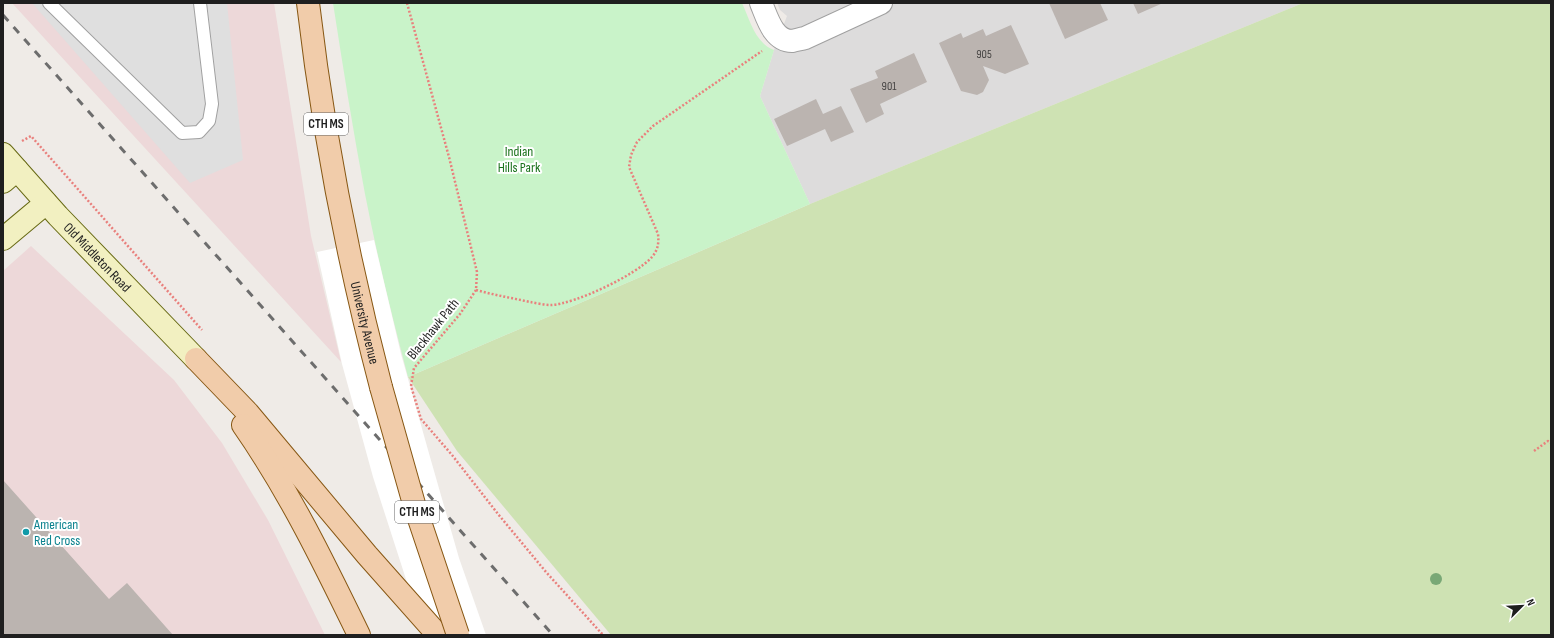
<svg xmlns="http://www.w3.org/2000/svg" width="1554" height="638" font-family="'Sofia Sans Condensed',sans-serif">
<rect width="100%" height="100%" fill="#efebe7"/>
<!-- residential -->
<polygon fill="#dddcdc" points="777,3 1303,3 810,204 760,96 774,50 787,16 780,10"/>
<!-- commercial -->
<g fill="#edd8d9">
<polygon points="12,3 274,3 311,236 341,362"/>
<polygon points="31,246 174,380 222,443 268,520 325,635 3,635 3,271"/>
</g>
<!-- grass -->
<polygon fill="#cee2b3" points="1303,3 1551,3 1551,635 611,635 457,451 408,377 810,204"/>
<!-- park -->
<path fill="#c9f3c9" d="M 333,3 L 742,3 C 750,20 755,43 774,50 L 760,96 L 810,204 L 408,377 C 392,316 377,256 365,194 C 353,131 343,67 333,3 Z"/>
<!-- parking -->
<polygon fill="#dfdfdf" points="32,3 227,3 243,160 190,183"/>
<!-- pier -->
<polygon fill="#fff" points="374,240 401,354 430,457 459,558 486,635 424,635 373,477 342,364 317,252"/>
<!-- building -->
<g fill="#bbb4b0">
<polygon points="1049,3 1100,3 1108,20 1065,39"/>
<polygon points="1133,3 1163,3 1138,14"/>
<polygon points="1011,25 1029,64 1005,74 983,66 989,80 983,92 977,95 961,91 939,43 961,33 963,38 983,29 986,36"/>
<polygon points="914,53 927,82 880,104 884,114 866,123 850,89 878,78 875,71"/>
<polygon points="816,99 823,114 841,106 854,132 831,142 825,129 787,146 774,119"/>
<polygon points="3,480 109,599 127,583 173,635 3,635"/>
</g>
<g fill="none" stroke-linecap="round" stroke-linejoin="round">
<!-- lane casing -->
<g stroke="#a0a0a0" stroke-width="14">
<polyline id="lane" points="49,3 182,133 199,132 209,121 212,104 200,3"/>
</g>
<!-- street casing -->
<g stroke="#a0a0a0" stroke-width="24">
<path id="street" d="M 761,3 C 767,17 773,41 792,41 C 796,40 801,39 805,38 L 881,3"/>
</g>
<!-- secondary casing -->
<g stroke="#676913" stroke-width="24">
<g id="secondary">
<path id="s1" d="M 3,154 L 58,216 L 196,359"/>
<polyline points="3,182 17,170"/>
<polyline points="3,239 46,203"/>
</g>
</g>
<!-- primary casing -->
<g stroke="#875713" stroke-width="24">
<g id="primary">
<path id="s2" d="M 308,3 C 323,132 348,261 381,387"/>
<polyline points="196,359 248,413 367,555 438,635"/>
<path d="M 243,425 C 289,491 324,563 359,635"/>
</g>
</g>
<!-- path -->
<g stroke="#e9807d" stroke-width="2.5" stroke-dasharray="2 2" stroke-linecap="butt">
<polyline points="407,3 449,157 477,272 476,290 460,314 414,368 411,386 421,419 452,455 498,514 546,572 603,635"/>
<polyline points="22,141 31,136 202,330"/>
<path d="M 476,290 C 494,295 512,298 530,302 C 536,303 544,305 551,305 C 575,304 636,275 652,257 C 658,250 659,243 658,234 L 629,167 L 631,155 L 637,142 L 653,126 L 762,51"/>
<polyline points="1534,451 1548,441 1551,443"/>
</g>
<!-- lane -->
<use href="#lane" stroke="#fff" stroke-width="12"/>
<!-- street -->
<use href="#street" stroke="#fff" stroke-width="22"/>
<!-- secondary -->
<use href="#secondary" stroke="#f2f0c1" stroke-width="22"/>
<!-- primary -->
<use href="#primary" stroke="#f1ccaa" stroke-width="22"/>
<!-- rail -->
<polyline stroke="#6d6d6d" stroke-width="3" stroke-dasharray="8 8" stroke-linecap="butt" points="3,15 553,635"/>
<!-- primary-bridge casing -->
<g stroke="#875713" stroke-width="24" stroke-linecap="butt">
<polyline id="primary-bridge" points="381,387 414,504 458,635"/>
</g>
<!-- primary-bridge -->
<use href="#primary-bridge" stroke="#f1ccaa" stroke-width="22"/>
</g>
<!-- trees -->
<circle fill="#79a876" cx="1436" cy="579" r="6"/>
<!-- markers -->
<circle fill="#0f9aa8" stroke="#fff" stroke-width="1.5" cx="26" cy="532" r="4"/>
<g text-anchor="middle" dominant-baseline="central" stroke-width="4" stroke-linejoin="round" paint-order="stroke">
<!-- number labels -->
<g font-size="12" fill="#464443">
<text x="984" y="54">905</text>
<text x="889" y="86">901</text>
</g>
<!-- shield labels -->
<g fill="#fff" stroke="#626262" stroke-width="1">
<rect x="304" y="113" width="44" height="22" rx="3"/>
<rect x="395" y="501" width="44" height="22" rx="3"/>
</g>
<g font-size="13" font-weight="bold" fill="#1f1f1f">
<text x="326" y="124">CTH MS</text>
<text x="417" y="512">CTH MS</text>
</g>
<!-- park labels -->
<g font-size="14" fill="#19711a" stroke="#fff">
<text x="519" y="151">Indian<tspan x="519" dy="16">Hills Park</tspan></text>
</g>
<!-- street labels -->
<g font-size="14" fill="#1f1f1f" stroke="#fff">
<text stroke="none"><textPath href="#s1" startOffset="140">Old Middleton Road</textPath></text>
<text stroke="none"><textPath href="#s2" startOffset="325">University Avenue</textPath></text>
<text transform="translate(433 329) rotate(-51)">Blackhawk Path</text>
</g>
<!-- culture labels -->
<g font-size="14" fill="#0d838f" stroke="#fff" text-anchor="start">
<text x="34" y="524">American<tspan x="34" dy="16">Red Cross</tspan></text>
</g>
</g>
<!-- border -->
<rect width="1554" height="638" fill="none" stroke="#1f1f1f" stroke-width="8"/>
<!-- north arrow -->
<g transform="translate(1522 606) rotate(66)" stroke="#ffffff" stroke-width="3" paint-order="stroke">
<path d="M0-3L7 15L0 10L-7 15Z" fill="#1f1f1f"/>
<text y="-6" font-size="11" font-weight="bold" text-anchor="middle" fill="#1f1f1f">N</text>
</g>
</svg>
